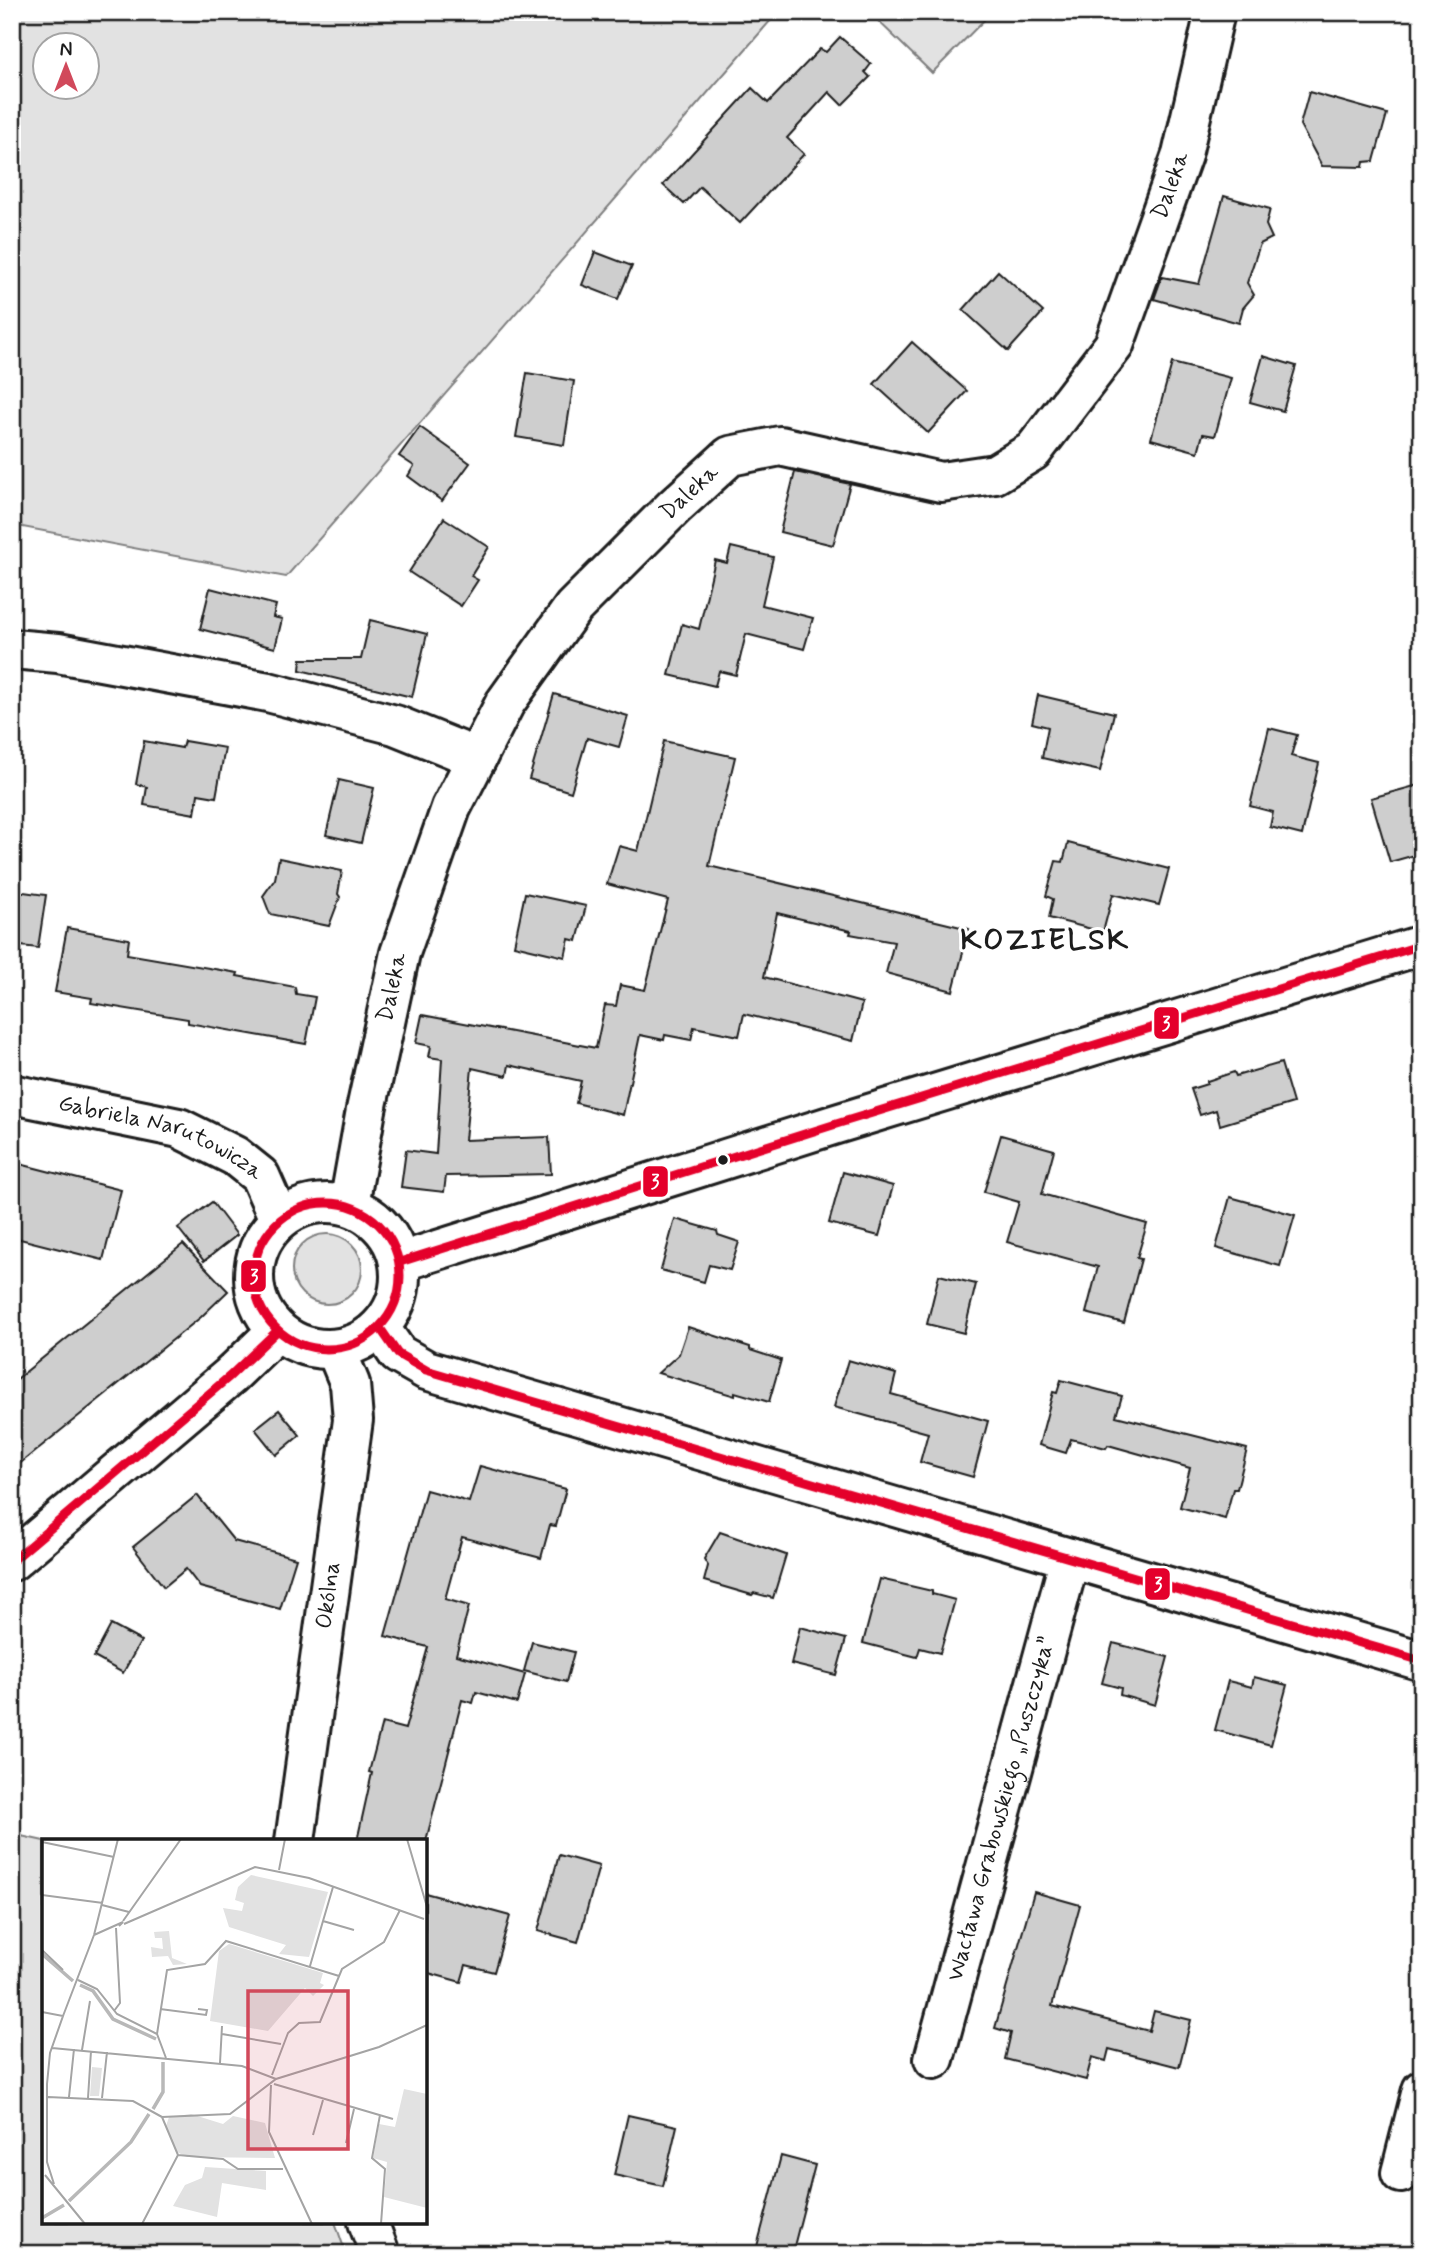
<svg xmlns="http://www.w3.org/2000/svg" width="1434" height="2266" font-family="Mynerve,sans-serif">
<rect width="100%" height="100%" fill="#fff"/>
<filter id="ink" filterUnits="userSpaceOnUse"><feTurbulence type="fractalNoise" baseFrequency=".0143" numOctaves="2"/><feDisplacementMap in="SourceGraphic" scale="14" xChannelSelector="R" yChannelSelector="G"/><feConvolveMatrix kernelMatrix="1 2 1 2 8 2 1 2 1" color-interpolation-filters="sRGB"/></filter>
<g filter="url(#ink)">
<!-- green -->
<g fill="#e2e2e2" stroke="#7f7f7f" stroke-width="2" fill-rule="evenodd">
<path d="M 12,12 L 778,12 L 286,577 L 12,525 ZM 46,46 L 88,46 L 88,88 L 46,88 Z"/>
<polygon points="869,12 992,12 932,73"/>
<circle cx="327" cy="1269" r="35"/>
<polygon points="12,1834 44,1841 44,2222 335,2222 346,2254 12,2254"/>
</g>
<!-- building -->
<g fill="#cecece" stroke="#1c1c1c" stroke-width="2">
<polygon points="840,37 871,64 865,72 870,77 842,105 829,92 787,138 804,154 740,223 700,187 684,204 663,185 752,88 768,103 820,49 826,52"/>
<polygon points="1309,92 1387,114 1374,161 1364,162 1363,167 1322,166 1300,125"/>
<polygon points="1224,196 1270,209 1266,225 1272,238 1260,244 1247,283 1254,295 1243,308 1239,323 1154,299 1162,277 1199,284"/>
<polygon points="595,252 632,266 618,299 582,285"/>
<polygon points="998,271 1043,312 1008,351 963,310"/>
<polygon points="912,342 967,391 928,433 874,384"/>
<polygon points="1263,356 1296,366 1283,411 1250,402"/>
<polygon points="1172,363 1231,378 1215,436 1203,434 1198,452 1151,439"/>
<polygon points="527,373 574,381 564,445 516,437"/>
<polygon points="420,427 470,463 442,501 408,476 414,466 399,456"/>
<polygon points="795,472 850,484 833,545 780,532"/>
<polygon points="444,518 489,547 471,576 478,580 461,606 409,572"/>
<polygon points="731,547 773,557 762,605 813,618 804,649 746,634 736,675 719,671 715,686 669,675 682,624 699,629 715,560 727,563"/>
<polygon points="210,588 276,605 273,617 282,619 275,648 200,629"/>
<polygon points="370,620 427,634 412,697 300,670 301,659 361,659"/>
<polygon points="554,694 628,716 619,747 587,738 571,792 529,779"/>
<polygon points="1038,695 1114,713 1100,771 1042,758 1048,727 1032,723"/>
<polygon points="1269,728 1297,735 1291,756 1319,763 1302,835 1270,827 1273,812 1250,806"/>
<polygon points="144,741 182,748 184,741 225,748 216,797 198,794 195,814 144,805 147,787 136,784"/>
<polygon points="664,741 735,757 709,866 969,929 953,991 886,973 894,942 850,934 851,931 777,913 764,977 862,1003 853,1041 744,1014 739,1036 694,1027 691,1040 665,1035 664,1040 640,1035 623,1115 576,1103 581,1081 509,1065 507,1076 472,1068 465,1140 549,1137 551,1174 446,1176 444,1192 401,1187 406,1150 436,1154 442,1059 429,1057 431,1046 416,1043 422,1015 596,1048 605,1005 616,1006 620,985 645,990 668,900 607,884 619,846 638,851"/>
<polygon points="339,780 374,788 361,843 326,835"/>
<polygon points="1422,784 1422,853 1390,862 1371,798"/>
<polygon points="1068,843 1169,869 1159,905 1113,894 1103,932 1049,918 1053,899 1046,896 1056,861 1063,862"/>
<polygon points="279,858 342,871 338,894 340,897 329,926 270,914 263,896 275,879"/>
<polygon points="16,891 46,895 38,948 12,945 12,914"/>
<polygon points="525,893 586,906 577,941 569,939 565,957 514,945"/>
<polygon points="67,928 129,939 127,954 238,973 237,976 295,987 296,994 315,997 306,1044 188,1023 188,1019 91,1003 92,998 55,992"/>
<polygon points="1281,1063 1293,1103 1220,1125 1216,1110 1200,1115 1191,1089 1207,1084 1207,1081 1234,1072 1236,1076"/>
<polygon points="1001,1135 1054,1150 1042,1194 1147,1224 1137,1258 1141,1259 1124,1323 1086,1313 1098,1267 1007,1242 1019,1202 984,1192"/>
<polygon points="12,1162 121,1190 103,1260 12,1237"/>
<polygon points="843,1172 893,1186 879,1236 829,1223"/>
<polygon points="1230,1197 1295,1215 1280,1266 1216,1248"/>
<polygon points="212,1202 237,1235 204,1261 178,1228"/>
<polygon points="675,1219 717,1231 718,1235 739,1242 730,1270 709,1265 704,1282 661,1270"/>
<polygon points="183,1244 228,1291 201,1317 12,1470 12,1383"/>
<polygon points="939,1275 976,1284 964,1333 927,1324"/>
<polygon points="688,1327 750,1347 750,1350 781,1360 769,1402 735,1392 735,1396 658,1373 679,1354"/>
<polygon points="848,1360 896,1374 891,1394 988,1421 973,1477 920,1462 928,1433 834,1407"/>
<polygon points="1061,1380 1122,1396 1116,1416 1247,1449 1237,1489 1233,1489 1225,1519 1180,1507 1190,1468 1108,1445 1106,1448 1071,1439 1066,1453 1039,1445 1053,1392 1057,1393"/>
<polygon points="279,1410 300,1435 276,1455 255,1429"/>
<polygon points="480,1466 566,1489 556,1526 550,1525 541,1558 462,1537 445,1599 469,1606 456,1655 525,1674 517,1703 476,1692 473,1703 462,1700 426,1841 357,1841 372,1773 369,1772 382,1723 405,1729 428,1647 385,1636 426,1490 469,1502"/>
<polygon points="197,1495 234,1541 296,1558 280,1609 200,1587 186,1569 164,1587 133,1547"/>
<polygon points="720,1532 786,1555 773,1598 754,1593 752,1595 704,1581 708,1566 704,1559"/>
<polygon points="880,1579 932,1591 932,1594 955,1600 940,1653 920,1648 917,1657 863,1643"/>
<polygon points="111,1625 141,1641 123,1673 94,1657"/>
<polygon points="800,1627 846,1639 836,1675 791,1664"/>
<polygon points="532,1642 574,1652 566,1682 524,1671"/>
<polygon points="1113,1643 1168,1657 1155,1705 1120,1695 1121,1688 1102,1683"/>
<polygon points="1254,1677 1287,1685 1271,1745 1215,1730 1228,1681 1252,1687"/>
<polygon points="559,1855 599,1866 578,1942 538,1931"/>
<polygon points="1034,1892 1080,1905 1052,2006 1149,2031 1154,2011 1191,2020 1179,2067 1109,2049 1106,2061 1092,2057 1086,2080 1005,2059 1011,2033 995,2028"/>
<polygon points="425,1893 510,1916 494,1972 466,1965 461,1982 425,1972"/>
<polygon points="628,2115 677,2126 663,2186 614,2175"/>
<polygon points="781,2156 815,2165 792,2254 755,2254"/>
</g>
<g fill="none" stroke-linecap="round" stroke-linejoin="round">
<!-- minor casing -->
<g stroke="#1c1c1c" stroke-width="44">
<g id="minor">
<polyline points="12,649 58,653 268,692 395,725 477,758"/>
<path id="s1" d="M 12,1094 L 179,1128 L 235,1156 L 260,1176 L 279,1219"/>
<circle cx="327" cy="1276" r="73"/>
<path id="s2" d="M 349,1205 L 366,1110 L 400,953 L 451,808 L 505,703 L 573,608 L 675,506 L 730,456 L 780,446 L 941,482 L 995,474 L 1033,451 L 1114,345 L 1182,155 L 1215,12"/>
<polyline points="400,1262 833,1125 1422,945"/>
<polyline points="380,1328 398,1354 426,1370 1422,1661"/>
<polyline points="12,1561 230,1376 277,1331"/>
<path id="s3" d="M 295,1841 L 353,1420 L 350,1384 L 336,1350"/>
<path id="s4" d="M 934,2059 L 1070,1558"/>
<polyline points="1401,2173 1422,2090"/>
<polyline points="368,2222 380,2254"/>
</g>
</g>
<!-- minor -->
<use href="#minor" stroke="#fff" stroke-width="38"/>
<!-- bus-1 casing -->
<g stroke="#fff" stroke-width="14">
<g id="bus-1">
<circle cx="327" cy="1276" r="73"/>
<polyline points="400,1262 833,1125 1422,945"/>
<polyline points="380,1328 398,1354 426,1370 1422,1661"/>
<polyline points="12,1561 230,1376 277,1331"/>
</g>
</g>
<!-- bus-1 -->
<use href="#bus-1" stroke="#e4002b" stroke-width="9"/>
</g>
</g>
<!-- markers -->
<circle fill="#1c1c1c" stroke="#fff" stroke-width="2.5" cx="723" cy="1160" r="6"/>
<g text-anchor="middle" dominant-baseline="central" stroke-width="6" stroke-linejoin="round" paint-order="stroke">
<!-- street labels -->
<g font-size="23" fill="#1c1c1c" stroke="#fff">
<text stroke="none"><textPath href="#s2" startOffset="1482">Daleka</textPath></text>
<text stroke="none"><textPath href="#s2" startOffset="810">Daleka</textPath></text>
<text stroke="none"><textPath href="#s2" startOffset="222">Daleka</textPath></text>
<text stroke="none"><textPath href="#s1" startOffset="156">Gabriela Narutowicza</textPath></text>
<text stroke="none"><textPath href="#s3" startOffset="248">Okólna</textPath></text>
<text stroke="none"><textPath href="#s4" startOffset="259">Wacława Grabowskiego „Puszczyka”</textPath></text>
</g>
<!-- district labels -->
<g font-size="30" font-weight="bold" letter-spacing="2" fill="#1c1c1c" stroke="#fff">
<text x="1045" y="940">KOZIELSK</text>
</g>
</g>
<!-- overview -->
<g transform="translate(42 1839)">
<rect width="385" height="385" fill="#fff"/>
<path d="M 209,36 L 286,53 L 267,118 L 237,115 L 244,106 L 187,88 L 181,69 L 200,72 L 202,64 L 193,61 L 196,48 ZM 127,92 L 130,119 L 145,125 L 131,126 L 126,117 L 110,118 L 109,108 L 121,110 L 120,99 L 113,99 L 112,93 ZM 187,105 L 281,134 L 278,144 L 282,146 L 271,157 L 263,149 L 226,192 L 168,182 L 177,112 ZM 50,228 L 60,229 L 57,257 L 48,257 ZM 362,250 L 385,255 L 385,369 L 342,358 L 345,323 L 331,319 L 337,285 L 353,288 ZM 149,275 L 181,285 L 191,277 L 223,284 L 233,319 L 145,318 L 135,313 L 124,287 L 127,278 ZM 163,328 L 224,332 L 224,351 L 180,344 L 175,378 L 131,367 L 143,346 L 160,339 Z" fill="#e2e2e2"/>
<path fill="none" stroke="#b8b8b8" stroke-width="3.5" d="M 0,115 L 31,142M 38,146 L 51,152 L 71,180 L 114,200M 111,270 L 121,253 L 121,223M 27,362 L 89,303 L 107,275M 0,379 L 22,366"/>
<path fill="none" stroke="#a4a4a4" stroke-width="2" d="M 365,0 L 385,68M 0,3 L 72,18M 237,31 L 243,0M 291,48 L 281,82 L 312,91M 0,56 L 61,64M 60,66 L 87,73M 81,82 L 139,0M 82,85 L 213,28 L 267,39 L 382,80M 52,96 L 81,83 L 77,87M 0,111 L 21,131M 268,127 L 281,82M 36,141 L 55,150 L 75,175 L 115,195 L 124,219M 118,170 L 164,176 L 165,171 L 156,170M 72,172 L 78,164 L 74,89M 0,173 L 21,177 L 8,214 L 5,245 L 5,323 L 12,345M 21,177 L 52,96 L 76,0M 115,195 L 125,131 L 163,125 L 184,102 L 297,137M 180,195 L 239,205M 10,209 L 200,227 L 234,240M 40,211 L 48,162M 178,224 L 180,187M 230,236 L 246,194 L 257,184 L 278,183 L 300,130 L 342,103 L 358,71M 232,245 L 351,280M 229,246 L 227,293 L 270,385M 6,258 L 91,262 L 120,278M 27,258 L 32,210M 46,259 L 49,212M 60,259 L 65,213M 338,276 L 330,319 L 343,330 L 339,385M 120,278 L 188,275 L 234,240 L 337,208 L 385,186M 271,296 L 281,261M 304,304 L 312,270M 136,316 L 181,320 L 196,330 L 241,330M 3,336 L 43,385M 100,385 L 136,316 L 120,278"/>
<path fill="#d1495b" fill-opacity="0.15" stroke="#d1495b" stroke-width="3.5" d="M 206,152 L 306,152 L 306,310 L 206,310 Z"/>
<rect width="385" height="385" fill="none" stroke="#1c1c1c" stroke-width="3.5"/>
</g>
<g stroke="#fff" stroke-width="2.5">
<rect x="1153" y="1006" width="27" height="34" rx="7" fill="#e4002b"/>
<rect x="642" y="1165" width="27" height="33" rx="7" fill="#e4002b"/>
<rect x="240" y="1259" width="27" height="34" rx="7" fill="#e4002b"/>
<rect x="1144" y="1567" width="27" height="34" rx="7" fill="#e4002b"/>
</g>
<g font-size="19" text-anchor="middle" font-weight="bold" fill="#fff">
<text x="1166" y="1030">3</text>
<text x="655" y="1188">3</text>
<text x="254" y="1283">3</text>
<text x="1158" y="1591">3</text>
</g>
<!-- margin -->
<rect width="1434" height="2266" fill="none" stroke="#fff" stroke-width="42"/>
<rect x="21" y="21" width="1392" height="2224" fill="none" stroke="#1c1c1c" stroke-width="2.5" filter="url(#ink)"/>
<!-- north arrow -->
<g transform="translate(66 66)"><circle r="33" fill="#ffffff" stroke="#a4a4a4" stroke-width="2"/>
<path d="M0-5L12 26L0 18L-12 26Z" fill="#d1495b"/>
<text y="-10" font-size="19" font-weight="bold" text-anchor="middle" fill="#1c1c1c">N</text>
</g>
</svg>
